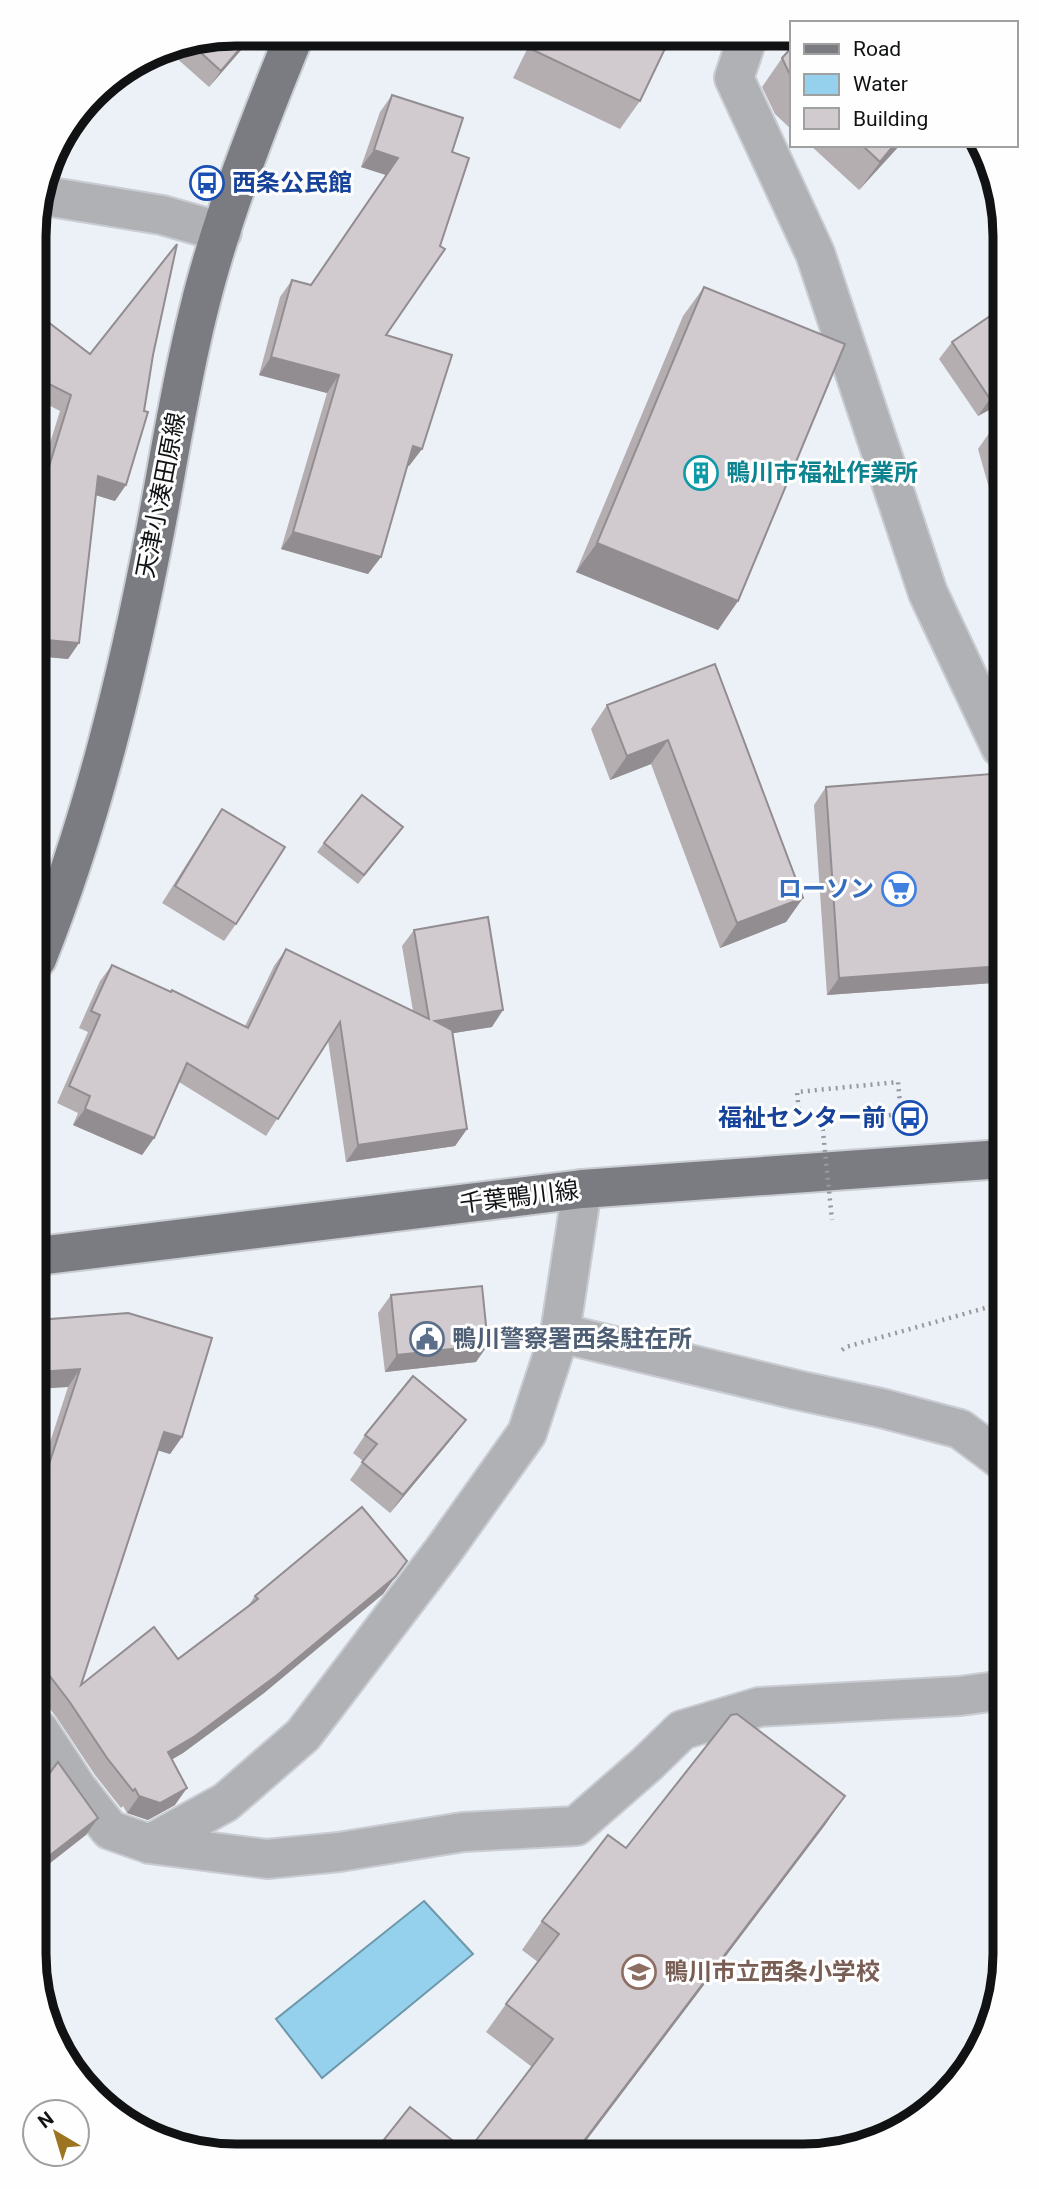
<svg xmlns="http://www.w3.org/2000/svg" width="1039" height="2189" font-family="Roboto,'Noto Sans JP',sans-serif">
<rect width="100%" height="100%" fill="#ecf1f7"/>
<!-- water -->
<polygon fill="#95d1ec" stroke="#6d98ab" stroke-width="2" points="424,1901 473,1954 322,2078 276,2019"/>
<g fill="none" stroke-linecap="round" stroke-linejoin="round">
<!-- minor casing -->
<g stroke="#c9cdd3" stroke-width="42">
<g id="minor">
<polyline points="748,36 734,78 815,253 928,593 1001,748"/>
<polyline points="39,195 162,215 222,232"/>
<polyline points="560,1333 797,1390 881,1408 960,1429 1003,1461"/>
<polyline points="39,1730 77,1788 110,1830 150,1844 267,1859 339,1852 463,1832 576,1826 647,1764 682,1730 759,1707 960,1696 1004,1690"/>
<polyline points="150,1844 226,1802 303,1735 443,1551 527,1433 560,1333 582,1189"/>
</g>
</g>
<!-- major casing -->
<g stroke="#c9cdd3" stroke-width="42">
<g id="major">
<path d="M 37,959 C 92,821 127,677 155,532 C 169,459 180,385 198,313 C 220,221 259,122 295,34"/>
<polyline points="38,1256 582,1189 1002,1159"/>
</g>
</g>
<!-- path -->
<g stroke="#95999d" stroke-width="4.5" stroke-dasharray="2 5" stroke-linecap="butt">
<polyline points="800,1123 797,1092 898,1082 901,1114 873,1117"/>
<polyline points="842,1350 846,1347 1003,1303"/>
</g>
<!-- minor -->
<use href="#minor" stroke="#b0b1b4" stroke-width="38"/>
<!-- major -->
<use href="#major" stroke="#7a7c81" stroke-width="38"/>
<!-- path-bridge -->
<polyline stroke="#95999d" stroke-width="4.5" stroke-dasharray="2 5" stroke-linecap="butt" points="822,1122 832,1220"/>
</g>
<!-- wall -->
<g fill="#b4aeb1">
<polygon points="235,33 254,33 209,87 164,47"/>
<polygon points="534,35 671,36 640,101 620,129 513,78"/>
<polygon points="792,47 792,130 775,114 762,87 782,58"/>
<polygon points="392,95 386,335 422,449 409,466 407,466 381,557 368,574 281,549 327,393 259,375 280,297 292,280 311,285 386,175 361,167 380,112"/>
<polygon points="810,145 900,145 859,190"/>
<polygon points="704,287 738,601 718,630 576,572 683,316"/>
<polygon points="35,312 115,501 95,495 79,643 68,659 36,656 36,488 60,411 35,398"/>
<polygon points="952,342 1000,404 978,416 939,359"/>
<polygon points="1000,424 1000,515 997,516 978,449 994,426"/>
<polygon points="715,664 803,898 786,922 720,948 651,764 610,780 591,729 607,705"/>
<polygon points="826,787 1001,912 1002,971 993,983 827,995 814,805"/>
<polygon points="222,809 236,924 224,941 162,903 210,827"/>
<polygon points="396,836 358,884 317,852 324,843"/>
<polygon points="414,930 492,1027 453,1033 467,1129 455,1146 346,1162 328,1040 266,1136 179,1082 154,1138 142,1155 73,1125 78,1113 57,1103 88,1032 79,1028 100,981 112,965 245,1026 274,966 286,949 413,1011 402,946"/>
<polygon points="391,1295 476,1362 385,1372 378,1313"/>
<polygon points="38,1320 182,1437 170,1454 158,1450 81,1685 178,1659 248,1606 255,1596 407,1561 383,1594 264,1693 183,1753 172,1759 175,1805 148,1820 127,1813 123,1806 121,1808 95,1775 57,1718 39,1695 39,1476 68,1387"/>
<polygon points="365,1435 453,1437 390,1513 350,1480 363,1461 353,1453"/>
<polygon points="845,1796 825,1825 579,2150 468,2151 532,2067 486,2032 506,2004 538,1962 522,1950 542,1921 626,1848"/>
</g>
<!-- shaded-wall -->
<g fill="#928d90">
<polygon points="253,33 254,33 250,40 209,87 221,71"/>
<polygon points="894,145 900,145 859,190 880,162"/>
<polygon points="374,150 398,158 386,175 361,167"/>
<polygon points="271,357 339,375 327,393 259,375"/>
<polygon points="1000,393 1000,404 978,416 990,399"/>
<polygon points="413,446 422,449 409,466 401,464"/>
<polygon points="98,476 126,485 115,501 86,492"/>
<polygon points="293,532 381,557 368,574 281,549"/>
<polygon points="597,543 738,601 718,630 576,572"/>
<polygon points="36,639 79,643 68,659 36,656"/>
<polygon points="668,740 651,764 610,780 627,756"/>
<polygon points="803,898 786,922 720,948 737,923"/>
<polygon points="1002,966 1002,971 993,983 827,995 839,978"/>
<polygon points="503,1010 492,1027 423,1038 435,1021"/>
<polygon points="85,1109 154,1138 142,1155 73,1125"/>
<polygon points="467,1129 455,1146 346,1162 358,1145"/>
<polygon points="488,1345 476,1362 385,1372 397,1355"/>
<polygon points="80,1369 68,1387 38,1389 38,1372"/>
<polygon points="466,1420 453,1437 390,1513 403,1495"/>
<polygon points="164,1432 182,1437 170,1454 153,1449"/>
<polygon points="407,1561 383,1594 264,1693 183,1753 156,1769 168,1752"/>
<polygon points="187,1788 175,1805 148,1820 127,1813 139,1796"/>
<polygon points="845,1796 825,1825 579,2150 577,2150"/>
<polygon points="98,1818 86,1835 40,1871 40,1863"/>
</g>
<!-- building -->
<g fill="#d1cace" stroke="#928d90" stroke-width="2">
<polygon points="235,33 253,33 221,71 189,42"/>
<polygon points="540,35 671,36 640,101 533,50"/>
<polygon points="792,47 792,79 782,58"/>
<polygon points="392,95 463,118 452,152 469,158 440,246 445,249 386,335 452,355 422,449 413,446 381,557 293,532 339,375 271,357 292,280 311,285 398,158 374,150"/>
<polygon points="862,145 894,145 880,162"/>
<polygon points="177,244 153,355 144,411 148,412 126,485 98,476 79,643 36,639 36,488 42,489 71,395 35,377 35,312 90,354"/>
<polygon points="704,287 845,344 738,601 597,543"/>
<polygon points="999,310 1000,393 990,399 952,342"/>
<polygon points="1000,424 1000,447 994,426"/>
<polygon points="715,664 803,898 737,923 668,740 627,756 607,705"/>
<polygon points="991,774 1001,912 1002,966 839,978 826,787"/>
<polygon points="362,795 403,827 364,875 324,843"/>
<polygon points="222,809 285,847 236,924 175,886"/>
<polygon points="488,917 503,1010 435,1021 452,1030 467,1129 358,1145 340,1022 278,1119 187,1063 154,1138 85,1109 90,1096 69,1086 100,1015 91,1011 112,965 171,992 172,990 248,1028 286,949 429,1019 414,930"/>
<polygon points="482,1286 488,1345 397,1355 391,1295"/>
<polygon points="128,1313 212,1338 182,1437 164,1432 81,1685 154,1627 178,1659 258,1599 255,1596 362,1507 407,1561 395,1577 276,1676 195,1736 168,1752 187,1788 160,1803 139,1796 135,1789 133,1791 107,1758 69,1701 39,1662 39,1495 80,1369 38,1372 38,1320"/>
<polygon points="413,1376 466,1420 403,1495 362,1462 377,1444 365,1435"/>
<polygon points="737,1714 845,1796 577,2150 468,2151 553,2039 506,2004 559,1934 542,1921 608,1835 626,1848 731,1715"/>
<polygon points="58,1762 98,1818 40,1863 40,1786"/>
<polygon points="410,2107 466,2151 375,2151"/>
</g>
<!-- icons -->
<defs>
<g id="bus-ring" transform="scale(1.75)"><circle r="9.5" fill="#fefefe" stroke="#1a4fb4" stroke-width="1.5"/><path d="M-5-6H5V4H4V6H2V4H-2V6H-4V4H-5ZM-3.5-4V0h7V-4ZM-3.5 1.2v1.5H-2V1.2ZM2 1.2v1.5H3.5V1.2Z" fill="#1a4fb4"/></g>
<g id="building-ring" transform="scale(1.75)"><circle r="9.5" fill="#fefefe" stroke="#0f9aa8" stroke-width="1.5"/><path d="M-4-6H4V6H1V3H-1V6H-4ZM-2.5-4.3h1.7v1.8h-1.7ZM.8-4.3h1.7v1.8H.8ZM-2.5-1h1.7V.8h-1.7ZM.8-1h1.7V.8H.8Z" fill="#0f9aa8"/></g>
<g id="supermarket-ring" transform="scale(1.75)"><circle r="9.5" fill="#fefefe" stroke="#3f7fe0" stroke-width="1.5"/><path d="M-6-5.5h2.5l.6 2H6L4.5 2H-2.5L-4.4-4H-6ZM-1.5 3.2a1.3 1.3 0 1 0 .1 0ZM3 3.2a1.3 1.3 0 1 0 .1 0Z" fill="#3f7fe0"/></g>
<g id="civic-ring" transform="scale(1.75)"><circle r="9.5" fill="#fefefe" stroke="#5c6f8a" stroke-width="1.5"/><path d="M-.6-6.5H3V-4.5H.6V-3L4-1V1h2V6H-6V1h2V-1L-.6-3ZM-1.2 2.5V6h2.4V2.5Z" fill="#5c6f8a"/></g>
<g id="school-ring" transform="scale(1.75)"><circle r="9.5" fill="#fefefe" stroke="#8d6e63" stroke-width="1.5"/><path d="M0-5L7-2L0 1L-7-2ZM-4 1L0 2.5L4 1V4Q0 6-4 4Z" fill="#8d6e63"/></g>
</defs>
<g fill-rule="evenodd">
<use href="#bus-ring" x="207" y="183"/>
<use href="#building-ring" x="701" y="473"/>
<use href="#supermarket-ring" x="899" y="889"/>
<use href="#bus-ring" x="910" y="1118"/>
<use href="#civic-ring" x="427" y="1339"/>
<use href="#school-ring" x="639" y="1972"/>
</g>
<g text-anchor="middle" dominant-baseline="central" stroke-width="6" stroke-linejoin="round" paint-order="stroke">
<!-- transit labels -->
<g font-size="24" font-weight="bold" fill="#164399" stroke="#fefefe" text-anchor="start">
<text x="232" y="183">西条公民館</text>
<text x="886" y="1118" text-anchor="end">福祉センター前</text>
</g>
<!-- culture labels -->
<g font-size="24" font-weight="bold" fill="#0d838f" stroke="#fefefe" text-anchor="start">
<text x="726" y="473">鴨川市福祉作業所</text>
</g>
<!-- street labels -->
<g font-size="24" fill="#101214" stroke="#fefefe">
<text transform="translate(161 495) rotate(-79)">天津小湊田原線</text>
<text transform="translate(519 1197) rotate(-7)">千葉鴨川線</text>
</g>
<!-- shop labels -->
<g font-size="24" font-weight="bold" fill="#366cbe" stroke="#fefefe" text-anchor="end">
<text x="874" y="889">ローソン</text>
</g>
<!-- service labels -->
<g font-size="24" font-weight="bold" fill="#4e5e75" stroke="#fefefe" text-anchor="start">
<text x="452" y="1339">鴨川警察署西条駐在所</text>
</g>
<!-- education labels -->
<g font-size="24" font-weight="bold" fill="#785e54" stroke="#fefefe" text-anchor="start">
<text x="664" y="1972">鴨川市立西条小学校</text>
</g>
</g>
<!-- crop -->
<path d="M0 0H1039V2189H0ZM236 46H803A190 190 0 0 1 993 236V1954A190 190 0 0 1 803 2144H236A190 190 0 0 1 46 1954V236A190 190 0 0 1 236 46Z" fill="#fefefe" fill-rule="evenodd"/>
<path fill="none" stroke="#101214" stroke-width="9" d="M236 46H803A190 190 0 0 1 993 236V1954A190 190 0 0 1 803 2144H236A190 190 0 0 1 46 1954V236A190 190 0 0 1 236 46Z"/>
<!-- legend -->
<rect x="790" y="21" width="228" height="126" fill="#fefefe" stroke="#9fa0a0" stroke-width="2"/>
<rect x="804" y="44" width="35" height="10" fill="#7a7c81" stroke="#9fa0a0" stroke-width="2"/>
<text x="853" y="56" font-size="21" fill="#101214">Road</text>
<rect x="804" y="74" width="35" height="21" fill="#95d1ec" stroke="#9fa0a0" stroke-width="2"/>
<text x="853" y="91" font-size="21" fill="#101214">Water</text>
<rect x="804" y="108" width="35" height="21" fill="#d1cace" stroke="#9fa0a0" stroke-width="2"/>
<text x="853" y="126" font-size="21" fill="#101214">Building</text>
<!-- north arrow -->
<g transform="translate(56 2133) rotate(322)"><circle r="33" fill="#fefefe" stroke="#9fa0a0" stroke-width="2"/>
<path d="M0-5L12 26L0 18L-12 26Z" fill="#9d7422"/>
<text y="-10" font-size="19" font-weight="bold" text-anchor="middle" fill="#101214">N</text>
</g>
</svg>
